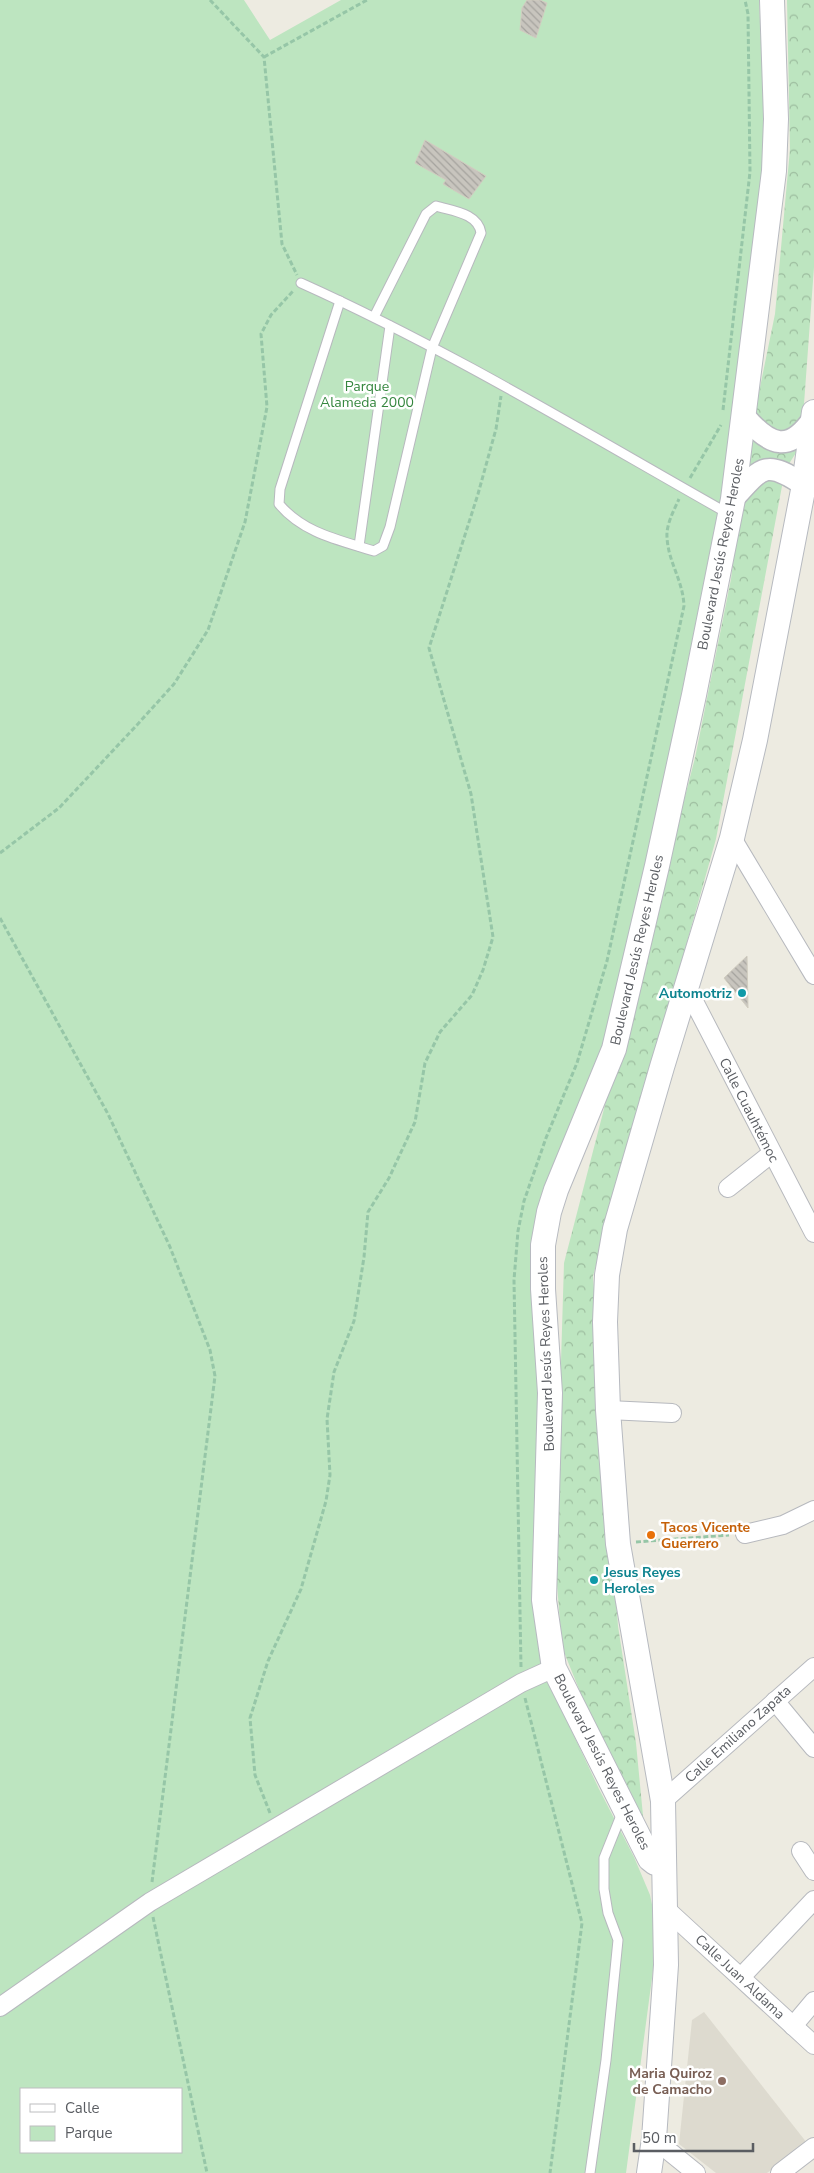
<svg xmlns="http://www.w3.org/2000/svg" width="814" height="2173" font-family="'Nunito Sans',sans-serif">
<defs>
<pattern id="forest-crowns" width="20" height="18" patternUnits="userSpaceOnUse" patternTransform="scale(1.25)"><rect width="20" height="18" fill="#bde5c0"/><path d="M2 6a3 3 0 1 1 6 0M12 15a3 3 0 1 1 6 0" fill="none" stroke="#9dbd9f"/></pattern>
<pattern id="building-back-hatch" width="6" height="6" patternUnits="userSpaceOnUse" patternTransform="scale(1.25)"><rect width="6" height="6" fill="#c8c5be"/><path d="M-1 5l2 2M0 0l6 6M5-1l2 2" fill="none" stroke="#a5a39e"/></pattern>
</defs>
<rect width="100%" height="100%" fill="#edebe1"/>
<!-- education -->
<polygon fill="#dddacf" points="704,2012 807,2143 767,2173 716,2173 679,2144 692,2020"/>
<!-- forest -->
<polygon fill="url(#forest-crowns)" points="787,0 814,0 814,267 801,445 785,470 716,839 593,1276 618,1626 636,1743 644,1826 597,1734 562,1647 555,1559 564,1263 695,758 731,579 749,441 775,314 790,149"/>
<!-- green -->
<path fill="#bde5c0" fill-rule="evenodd" d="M 0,0 L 244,0 L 270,40 L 341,0 L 759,0 L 767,170 L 729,456 L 672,741 L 609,1028 L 536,1227 L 553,1691 L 599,1789 L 634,1857 L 650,1895 L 658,1933 L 626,2173 L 0,2173 ZM 21,2089 L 181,2089 L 181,2152 L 21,2152 Z"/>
<!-- building -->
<g fill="url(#building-back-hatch)" stroke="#d1cdc0">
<polygon points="527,0 540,0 547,3 536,38 520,30 522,8"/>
<polygon points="425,140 486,176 469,199 443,184 446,180 415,163"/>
<polygon points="747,956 748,1008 724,978"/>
</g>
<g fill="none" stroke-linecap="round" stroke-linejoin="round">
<!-- service casing -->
<g stroke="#b7b9be" stroke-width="11">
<g id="service">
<path d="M 301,283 C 448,349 589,435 729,514"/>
<path d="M 340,301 L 280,489 L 279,504 C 303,533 339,540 374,551 L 383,546 L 390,527 L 432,348 L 481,233 C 478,213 452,211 436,206 L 426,214 L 374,317"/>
<polyline points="359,546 390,326"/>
<polyline points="590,2173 606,2060 618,1940 608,1913 604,1889 604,1858 622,1813"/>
</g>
</g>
<!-- minor casing -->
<g stroke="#b7b9be" stroke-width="20">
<g id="minor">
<polyline points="732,838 814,975"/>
<polyline points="686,986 814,1233"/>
<polyline points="728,1188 771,1154"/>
<polyline points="608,1410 672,1413"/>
<polyline points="745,1534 783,1525 814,1510"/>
<polyline points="775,1701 814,1748"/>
<polyline points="663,1801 814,1667"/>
<polyline points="801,1851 814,1871"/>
<polyline points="666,1909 814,2045"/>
<polyline points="742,1976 814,1900"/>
<polyline points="0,2007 150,1902 521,1683 554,1668"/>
<polyline points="793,2026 814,2001"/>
<polyline points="654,2139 696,2173"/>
<polyline points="780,2173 814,2147"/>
</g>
</g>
<!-- tertiary casing -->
<g stroke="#b7b9be" stroke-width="24">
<g id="tertiary">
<path d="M 745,417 C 770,446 789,453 813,419"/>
<path d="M 733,499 C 762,467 765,459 804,485"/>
</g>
</g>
<!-- secondary casing -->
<g stroke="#b7bac0" stroke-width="26">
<g id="secondary">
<polyline points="663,1861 655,1863 650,1859 554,1668 544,1600 550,1393 543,1289 543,1245 549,1212 556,1190 614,1049 657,866 694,695 733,499 774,171 776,119 772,0"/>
<polyline points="649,2173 654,2139 666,1965 663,1801 618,1544 608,1410 605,1322 607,1275 615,1229 662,1067 732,838 755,740 804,485 814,412"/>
</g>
</g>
<!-- path -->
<g stroke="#96c6a7" stroke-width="3" stroke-dasharray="5 2.5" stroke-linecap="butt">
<polyline points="210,0 264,57 282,244 297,275"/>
<polyline points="264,57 367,0"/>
<polyline points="723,410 750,172 748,14 745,0"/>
<polyline points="690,478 721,425"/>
<polyline points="0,853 59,808 136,726 174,684 208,630 245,522 267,407 261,334 271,315 294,290"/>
<polyline points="0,918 108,1114 170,1247 210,1350 215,1376 152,1882"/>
<polyline points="636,1542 729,1535"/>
<path d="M 521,1667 L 514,1280 L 518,1231 L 524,1201 L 546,1138 L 577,1063 L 607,961 L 684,606 C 683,580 668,562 667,537 C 666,525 674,510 679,499"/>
<polyline points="525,1698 582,1923 550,2173"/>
<polyline points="270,1813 255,1775 250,1718 268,1661 301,1589 326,1501 330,1475 327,1419 334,1372 354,1321 364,1257 368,1212 389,1178 415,1122 425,1063 440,1032 472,995 483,970 493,937 471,794 429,648 478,494 496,429 501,396"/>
<polyline points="153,1917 207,2173"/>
</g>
<!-- service -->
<use href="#service" stroke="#fff" stroke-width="9"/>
<!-- minor -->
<use href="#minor" stroke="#fff" stroke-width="18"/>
<!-- tertiary -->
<use href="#tertiary" stroke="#fff" stroke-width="21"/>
<!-- secondary -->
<use href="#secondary" stroke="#fff" stroke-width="24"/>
</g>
<!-- markers -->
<g fill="#0f9aa8" stroke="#fff" stroke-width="2">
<circle cx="742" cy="993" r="5"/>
<circle cx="594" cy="1580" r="5"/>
</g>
<circle fill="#e8710a" stroke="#fff" stroke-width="2" cx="651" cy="1535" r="5"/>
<circle fill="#8d6e63" stroke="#fff" stroke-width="2" cx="722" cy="2081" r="5"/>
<g text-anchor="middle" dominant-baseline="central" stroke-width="5" stroke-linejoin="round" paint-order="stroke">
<!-- park labels -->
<g font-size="14" fill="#35863e" stroke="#fff">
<text x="367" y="386">Parque<tspan x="367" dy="16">Alameda 2000</tspan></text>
</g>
<!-- street labels -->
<g font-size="14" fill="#5a5d62" stroke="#fff">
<text transform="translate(721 554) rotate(-79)">Boulevard Jesús Reyes Heroles</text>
<text transform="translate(637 950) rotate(-77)">Boulevard Jesús Reyes Heroles</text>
<text transform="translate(749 1110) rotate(63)">Calle Cuauhtémoc</text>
<text transform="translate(546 1354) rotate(-92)">Boulevard Jesús Reyes Heroles</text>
<text transform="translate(738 1734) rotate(-42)">Calle Emiliano Zapata</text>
<text transform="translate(602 1762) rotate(63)">Boulevard Jesús Reyes Heroles</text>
<text transform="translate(740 1977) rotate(43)">Calle Juan Aldama</text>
</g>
<!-- culture labels -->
<g font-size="14" font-weight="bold" fill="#0d838f" stroke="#fff" text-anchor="end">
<text x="732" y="993">Automotriz</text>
<text x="604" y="1572" text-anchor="start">Jesus Reyes<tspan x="604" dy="16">Heroles</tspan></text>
</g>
<!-- food labels -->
<g font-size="14" font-weight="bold" fill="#c56008" stroke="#fff" text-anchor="start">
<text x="661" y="1527">Tacos Vicente<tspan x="661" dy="16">Guerrero</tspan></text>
</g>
<!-- education labels -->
<g font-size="14" font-weight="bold" fill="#785e54" stroke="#fff" text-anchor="end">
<text x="712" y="2073">Maria Quiroz<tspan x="712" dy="16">de Camacho</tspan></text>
</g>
</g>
<!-- legend -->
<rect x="20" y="2088" width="162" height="65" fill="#ffffff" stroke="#bdbec0"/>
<rect x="30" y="2104" width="25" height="8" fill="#ffffff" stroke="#bdbec0"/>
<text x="65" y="2113" font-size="15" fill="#5a5d62">Calle</text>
<rect x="30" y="2126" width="25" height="15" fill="#bde5c0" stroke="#bdbec0"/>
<text x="65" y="2138" font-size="15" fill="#5a5d62">Parque</text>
<!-- scale -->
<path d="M634 2143v8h119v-8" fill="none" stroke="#5a5d62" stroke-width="2.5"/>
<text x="642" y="2143" font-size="15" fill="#5a5d62" stroke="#ffffff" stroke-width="4" paint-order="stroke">50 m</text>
</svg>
